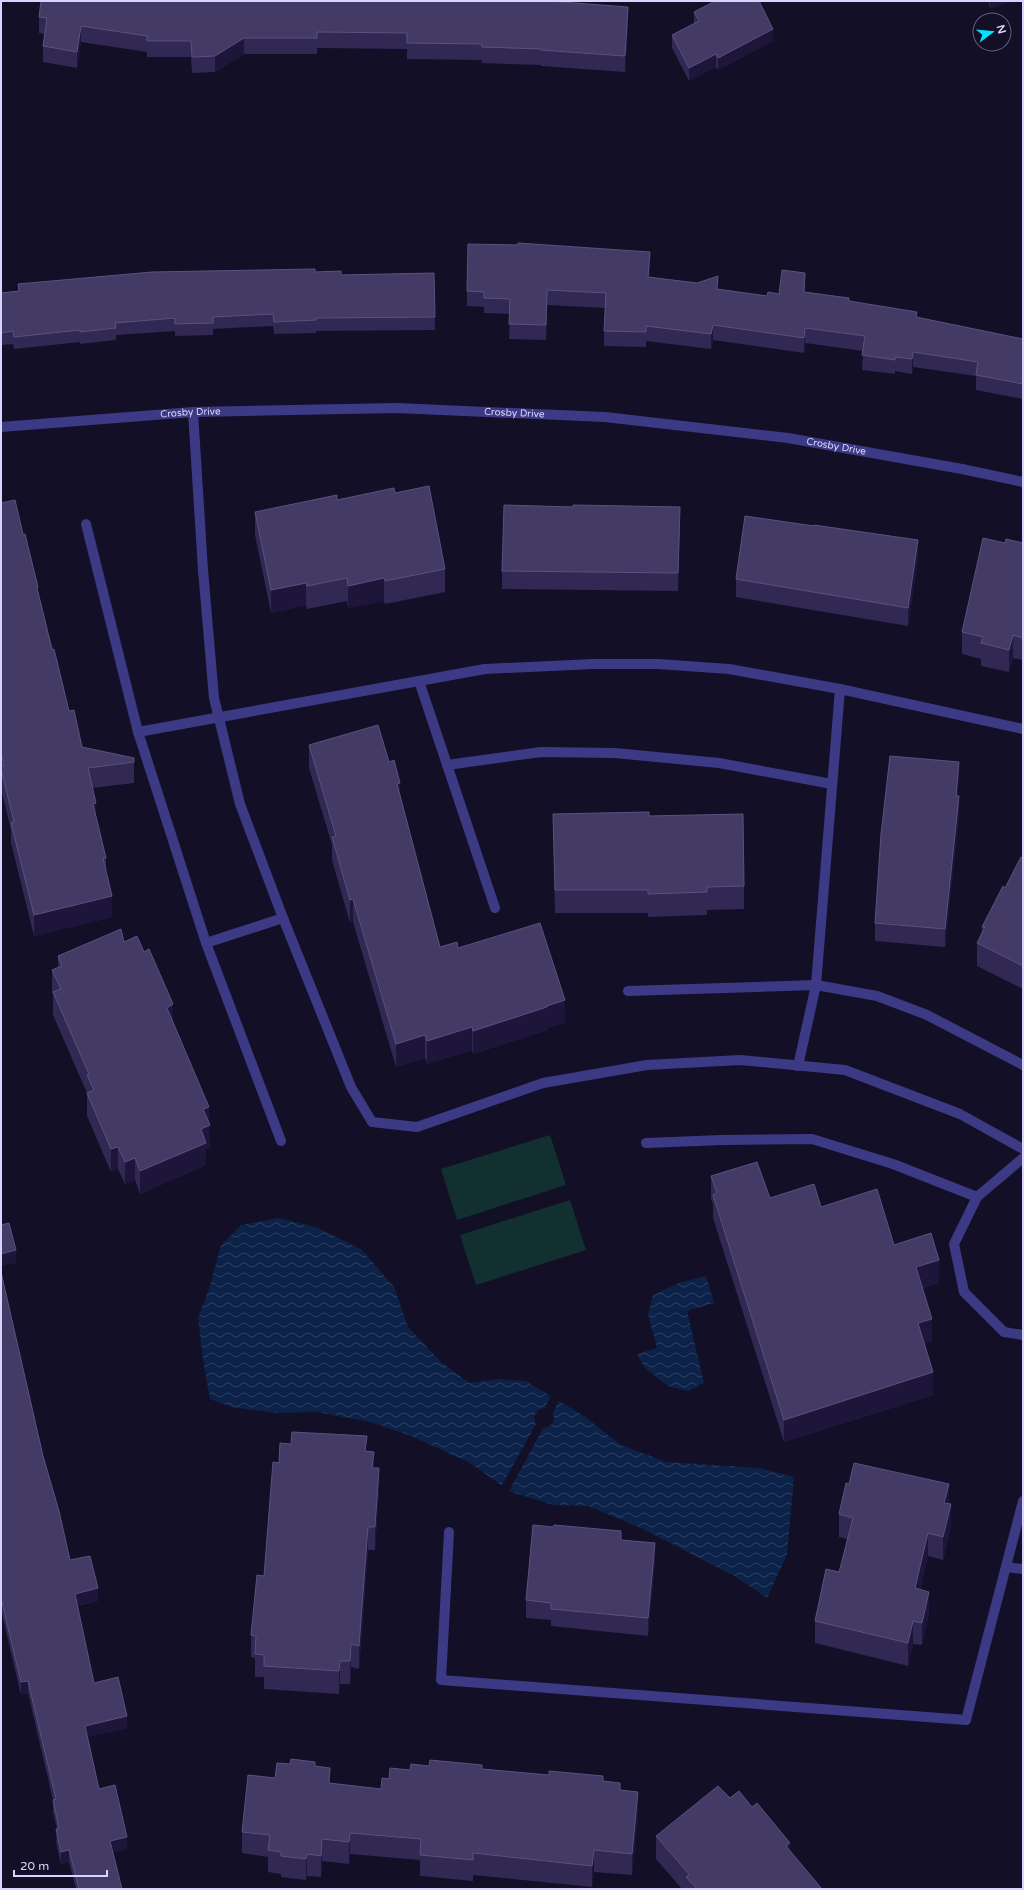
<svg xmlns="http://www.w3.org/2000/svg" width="1024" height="1890" font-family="'Varela Round',sans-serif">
<defs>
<pattern id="water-waves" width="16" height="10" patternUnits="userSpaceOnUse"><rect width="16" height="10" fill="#0c2248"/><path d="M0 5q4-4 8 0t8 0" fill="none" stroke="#2f4163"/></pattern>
</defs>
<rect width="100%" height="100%" fill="#130f26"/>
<!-- park -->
<g fill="#12302f">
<polygon points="550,1135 566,1185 457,1220 441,1169"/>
<polygon points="570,1200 586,1250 476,1285 460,1235"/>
</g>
<!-- water -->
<g fill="url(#water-waves)">
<polygon points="279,1218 318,1228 361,1249 394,1287 408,1327 441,1362 469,1383 497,1379 526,1381 584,1416 621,1445 666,1462 759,1468 794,1477 787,1555 767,1598 736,1577 641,1528 588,1506 554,1505 511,1492 470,1463 411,1436 371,1422 316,1412 276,1413 231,1407 210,1399 203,1360 198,1318 209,1289 221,1245 241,1225"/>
<polygon points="706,1276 714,1303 687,1311 704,1383 688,1391 668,1386 644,1367 637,1354 657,1348 648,1314 653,1295 679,1283"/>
</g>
<!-- pier -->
<polygon fill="#130f26" points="552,1393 560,1398 553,1413 554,1419 551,1425 543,1428 508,1493 501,1487 536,1424 534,1417 538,1410 545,1408"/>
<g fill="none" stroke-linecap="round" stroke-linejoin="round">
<!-- minor -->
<g stroke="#3d3a85" stroke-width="10">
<polyline points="193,412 203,570 214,698 240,804 283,918 351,1087 372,1122 417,1127 543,1083 647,1065 740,1060 845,1070 960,1114 1023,1149"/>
<path id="s1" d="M 1,427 L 193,412 L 396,408 L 605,417 L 788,438 L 962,469 L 1023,482"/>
<polyline points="86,524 138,732 206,943 281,1141"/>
<polyline points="419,681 495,908"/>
<polyline points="138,732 485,669 593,664 658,664 729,669 840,689"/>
<polyline points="447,765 541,752 615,753 719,763 832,784"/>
<polyline points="206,943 283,918"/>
<polyline points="628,991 816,985 877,996 927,1015 1023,1065"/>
<polyline points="798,1066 816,985 840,689 1023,729"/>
<polyline points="646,1143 722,1140 812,1139 893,1164 977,1197"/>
<polyline points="1023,1158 977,1197 954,1244 964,1292 1004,1332 1023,1335"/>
<polyline points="449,1532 441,1680 966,1720 1023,1501"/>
<polyline points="1006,1567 1023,1569"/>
</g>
</g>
<!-- wall -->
<g fill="#312854">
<polygon points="988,1 1014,1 990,8"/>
<polygon points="694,12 773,41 718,70 716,67 689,81 672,48 672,35 694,24"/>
<polygon points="39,17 628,23 625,72 541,66 541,65 482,63 482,60 407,59 407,49 317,48 317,54 244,54 215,72 192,73 191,57 147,57 147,52 81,42 77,68 43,62 43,46 45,34 39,33"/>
<polygon points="650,267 649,277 718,289 767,296 805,288 805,293 849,302 917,317 1023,339 1023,399 976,390 976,376 913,367 912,374 895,371 895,374 862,370 863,351 805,343 804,353 713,340 711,349 646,341 646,347 604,346 604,331 605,308 547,305 546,340 509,339 510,314 484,313 484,307 467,306 467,291"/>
<polygon points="315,272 341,275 434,273 435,330 316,331 316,333 274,334 273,326 213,329 213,335 175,336 175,331 116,335 116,340 80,344 80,342 14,349 13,344 1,345 1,293 18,291 18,284"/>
<polygon points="395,493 445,569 445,592 385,604 384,601 348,608 347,601 307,609 306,605 271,613 255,535 255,512 337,500"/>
<polygon points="1,503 23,534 69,711 82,747 134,758 134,783 92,788 96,816 106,858 106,871 112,917 34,936 11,843 11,830 1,789"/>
<polygon points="680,525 678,591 502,589 502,571"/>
<polygon points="1023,543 1023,660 1013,658 1009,672 981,666 981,659 962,654 962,632"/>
<polygon points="918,558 908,626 736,597 736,579"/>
<polygon points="309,745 389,762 400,797 440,947 458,948 565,1023 547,1028 547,1030 473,1054 472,1050 427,1064 425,1058 396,1067 353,922 350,923 332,860 332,845 309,768"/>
<polygon points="959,780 957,796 959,814 945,947 875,941 875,923"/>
<polygon points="553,814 649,816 744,886 744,909 707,910 707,915 648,917 648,913 555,913"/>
<polygon points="1023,858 1023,989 977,966 977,943 982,932 982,927"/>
<polygon points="124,942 173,1023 209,1123 210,1148 206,1149 206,1165 140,1194 135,1180 125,1184 118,1169 111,1172 87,1116 87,1093 53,1015 53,995 52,992 52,970 58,967 58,956"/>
<polygon points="711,1176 770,1198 821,1207 894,1245 939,1283 923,1288 932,1341 924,1344 933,1395 784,1442 713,1218 713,1204 711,1199"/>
<polygon points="1,1272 43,1456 70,1560 98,1601 77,1606 94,1683 127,1728 88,1737 99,1789 127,1849 113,1852 122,1889 76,1889 69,1862 61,1864 56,1842 57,1829 53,1812 53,1800 28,1693 21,1695 1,1610"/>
<polygon points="367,1451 374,1468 379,1491 375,1550 368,1550 359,1669 351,1667 350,1684 340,1684 339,1694 264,1689 264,1677 255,1677 255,1658 251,1657 251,1635 264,1576 279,1463"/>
<polygon points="949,1504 951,1527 943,1560 928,1556 920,1590 929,1614 922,1645 913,1644 908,1666 815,1643 815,1621 839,1572 847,1539 839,1537 839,1514"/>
<polygon points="621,1540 655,1560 648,1636 551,1626 551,1620 526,1618 526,1600"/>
<polygon points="290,1764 315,1766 330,1783 381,1789 389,1779 410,1770 429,1766 482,1769 603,1781 620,1790 638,1814 632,1875 594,1872 592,1887 473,1875 473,1881 420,1876 420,1860 350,1854 349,1864 322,1861 321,1877 307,1876 306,1880 281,1877 281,1874 268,1872 268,1857 242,1853 242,1832 275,1778"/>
<polygon points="730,1798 790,1851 822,1889 682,1889 656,1859 656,1836"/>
</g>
<!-- shaded-wall -->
<g fill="#1d163a">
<polygon points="990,1 1014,1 990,8"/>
<polygon points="628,7 628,23 625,72 625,56"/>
<polygon points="81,26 81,42 77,68 77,52"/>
<polygon points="773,29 773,41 718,70 718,58"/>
<polygon points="244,38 244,54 215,72 215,56"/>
<polygon points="716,54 716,67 689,81 689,68"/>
<polygon points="650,252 650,267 648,292 648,277"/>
<polygon points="805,273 805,288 804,307 804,292"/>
<polygon points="547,290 547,305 546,340 546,325"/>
<polygon points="713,325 713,340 711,349 711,334"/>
<polygon points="805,328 805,343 804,353 804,338"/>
<polygon points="913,352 913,367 912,374 912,359"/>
<polygon points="680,507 680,525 678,591 678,573"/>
<polygon points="918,540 918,558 908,626 908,608"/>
<polygon points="384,578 384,601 348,608 348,586"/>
<polygon points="306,583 306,605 271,613 271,590"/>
<polygon points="1013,635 1013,658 1009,672 1009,650"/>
<polygon points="959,762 959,780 956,814 956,796"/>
<polygon points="400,783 400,806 397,784"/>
<polygon points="959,796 959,814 945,947 945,929"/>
<polygon points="96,803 96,823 93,804"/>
<polygon points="112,896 112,917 34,936 34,915"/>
<polygon points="353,899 353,922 350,923 350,900"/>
<polygon points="565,1000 565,1023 547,1028 547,1030 473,1054 473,1031"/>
<polygon points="173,1004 173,1027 167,1008"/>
<polygon points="472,1027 472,1050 427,1064 427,1041"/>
<polygon points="425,1035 425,1058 396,1067 396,1044"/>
<polygon points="209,1107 210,1148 206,1149 206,1165 140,1194 140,1171 201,1129 203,1109"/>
<polygon points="118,1147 118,1169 111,1172 111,1149"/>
<polygon points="135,1158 135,1180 125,1184 125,1162"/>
<polygon points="16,1250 16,1263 1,1266 1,1254"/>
<polygon points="939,1260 939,1283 916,1290 916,1267"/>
<polygon points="932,1319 932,1341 918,1346 918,1323"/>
<polygon points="933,1372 933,1395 784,1442 784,1420"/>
<polygon points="374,1452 374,1474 372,1468"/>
<polygon points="379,1468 379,1491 375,1550 375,1527"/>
<polygon points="949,1484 949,1507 944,1503"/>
<polygon points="951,1504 951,1527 943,1560 943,1537"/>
<polygon points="368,1527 368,1550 359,1669 359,1646"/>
<polygon points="928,1533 928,1556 915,1611 915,1588"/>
<polygon points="655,1543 655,1560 648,1636 648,1618"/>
<polygon points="98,1588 98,1601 75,1606 75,1594"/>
<polygon points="929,1592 929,1614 922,1645 922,1623"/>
<polygon points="913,1621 913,1644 908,1666 908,1643"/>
<polygon points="351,1644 351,1667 350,1684 350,1661"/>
<polygon points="340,1661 340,1684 339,1694 339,1671"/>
<polygon points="28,1681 28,1693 21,1695 21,1682"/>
<polygon points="127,1716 127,1728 85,1738 85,1726"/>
<polygon points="330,1768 330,1789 329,1783"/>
<polygon points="638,1792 638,1814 632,1875 632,1854"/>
<polygon points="350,1833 350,1854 349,1864 349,1842"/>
<polygon points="127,1837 127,1849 110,1853 110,1841"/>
<polygon points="322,1839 322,1861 321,1877 321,1856"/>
<polygon points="790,1843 790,1866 786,1846"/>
<polygon points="69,1850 69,1862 61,1864 61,1852"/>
<polygon points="594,1850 594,1872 592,1887 592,1866"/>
<polygon points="307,1854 307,1876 306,1880 306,1859"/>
</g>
<!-- building -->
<g fill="#433a66" stroke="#5a527e">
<polygon points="41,1 548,1 628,7 625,56 541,50 541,49 482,47 482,44 407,43 407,33 317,32 317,38 244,38 215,56 192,57 191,41 147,41 147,36 81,26 77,52 43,46 47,18 39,17"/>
<polygon points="715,1 759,1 773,29 718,58 716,54 689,68 672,35 699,21 694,12"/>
<polygon points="518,243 650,252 648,277 697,283 718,276 717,289 767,296 768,292 779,294 782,270 805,273 804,292 849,298 849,301 917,312 916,317 1023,339 1023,384 976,375 978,362 913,352 912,359 895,357 895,360 862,355 865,336 805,328 804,338 713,325 711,334 646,326 646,332 604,331 606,293 547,290 546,325 509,324 510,299 484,298 484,292 467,291 468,244 517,245"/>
<polygon points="315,269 315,272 341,271 341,275 434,273 435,317 316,318 316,320 274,322 273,314 213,317 213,323 175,324 175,318 115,323 116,328 80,332 80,330 14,337 13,331 1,333 1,293 19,291 18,284 152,272"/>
<polygon points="429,486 445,569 385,581 384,578 348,586 347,578 307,586 306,583 271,590 255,512 337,495 337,500 394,488 395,493"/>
<polygon points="15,500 23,534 25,534 38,587 37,588 52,650 54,649 69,711 74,710 82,747 134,758 134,762 88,768 96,803 93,804 106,858 103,858 112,896 34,915 11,823 14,822 1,769 1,766 4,765 1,753 1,503"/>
<polygon points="504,505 573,507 573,505 680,507 678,573 502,571"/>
<polygon points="745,516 814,526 814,525 918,540 908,608 736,579"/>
<polygon points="983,538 1005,543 1006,539 1023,543 1023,638 1013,635 1009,650 981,643 983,637 962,632"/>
<polygon points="378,725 389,762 394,760 400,783 397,784 440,947 457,942 458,948 540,923 565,1000 547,1006 547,1007 473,1031 472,1027 427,1041 425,1035 396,1044 353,899 350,900 332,837 336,836 309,745"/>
<polygon points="890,756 959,762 956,796 959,796 945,929 875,923 881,834"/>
<polygon points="649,812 649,816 743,814 744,886 707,887 707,892 648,894 648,890 555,890 553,814"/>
<polygon points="1021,857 1023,858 1023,966 977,943 985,927 982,927 1003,886 1005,888"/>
<polygon points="121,929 124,942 137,936 144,952 149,949 173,1004 167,1008 209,1107 203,1109 210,1125 201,1129 206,1143 140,1171 135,1158 125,1162 118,1147 111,1149 87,1093 94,1090 87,1075 89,1074 53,992 61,989 52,970 62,966 58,956"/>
<polygon points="757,1162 770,1198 814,1184 821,1207 877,1189 894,1245 931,1233 939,1260 916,1267 932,1319 918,1323 933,1372 784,1420 713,1195 717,1193 711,1176"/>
<polygon points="9,1223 16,1250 1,1254 1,1225"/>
<polygon points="1,1272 43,1456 59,1511 70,1560 90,1556 98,1588 75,1594 94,1683 118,1677 127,1716 85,1726 99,1789 115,1785 127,1837 110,1841 122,1889 79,1889 69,1850 61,1852 56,1829 59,1828 53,1800 56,1799 28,1681 21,1682 1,1598"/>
<polygon points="292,1432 367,1436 365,1451 374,1452 372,1468 379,1468 375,1527 368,1527 359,1646 351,1644 350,1661 340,1661 339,1671 264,1666 264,1655 255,1654 256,1636 251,1635 257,1575 264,1576 273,1462 279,1463 280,1443 291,1444"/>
<polygon points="854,1463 949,1484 944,1503 951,1504 943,1537 928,1533 915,1588 929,1592 922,1623 913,1621 908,1643 815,1621 826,1569 839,1572 841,1565 853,1518 839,1514 846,1483 849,1484"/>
<polygon points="533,1525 553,1527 554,1525 621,1531 621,1540 655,1543 648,1618 551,1609 551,1603 526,1600"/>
<polygon points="291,1759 315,1762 315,1766 330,1768 329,1783 381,1789 382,1778 389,1779 390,1768 410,1770 411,1764 429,1766 430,1760 482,1765 482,1769 549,1775 549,1771 603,1776 603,1781 620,1783 620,1790 638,1792 632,1854 594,1850 592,1866 473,1853 473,1860 420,1855 421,1839 350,1833 349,1842 322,1839 321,1856 307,1854 306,1859 281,1856 281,1852 268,1850 270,1835 242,1832 248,1775 275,1778 277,1763 290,1764"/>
<polygon points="718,1786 730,1798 739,1791 752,1807 757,1803 790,1843 786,1846 822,1889 697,1889 686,1877 689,1874 656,1836"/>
</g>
<g text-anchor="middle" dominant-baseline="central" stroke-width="3" stroke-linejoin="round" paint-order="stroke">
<!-- street labels -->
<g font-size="10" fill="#d9d4ff" stroke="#130f26">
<text stroke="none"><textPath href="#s1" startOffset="190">Crosby Drive</textPath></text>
<text stroke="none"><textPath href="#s1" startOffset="514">Crosby Drive</textPath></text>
<text stroke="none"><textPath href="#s1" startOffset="838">Crosby Drive</textPath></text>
</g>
</g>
<!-- border -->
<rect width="1024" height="1890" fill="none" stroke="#d9d4ff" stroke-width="4"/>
<!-- north arrow -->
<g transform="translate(992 32) rotate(74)"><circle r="19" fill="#130f26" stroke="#625e7d"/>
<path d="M0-3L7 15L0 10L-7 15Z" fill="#00e5ff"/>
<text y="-6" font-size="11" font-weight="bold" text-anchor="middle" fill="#d9d4ff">N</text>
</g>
<!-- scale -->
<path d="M14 1870v6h93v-6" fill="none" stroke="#d9d4ff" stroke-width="2"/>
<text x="20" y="1870" font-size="12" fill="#d9d4ff" stroke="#130f26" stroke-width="3" paint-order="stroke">20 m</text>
</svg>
